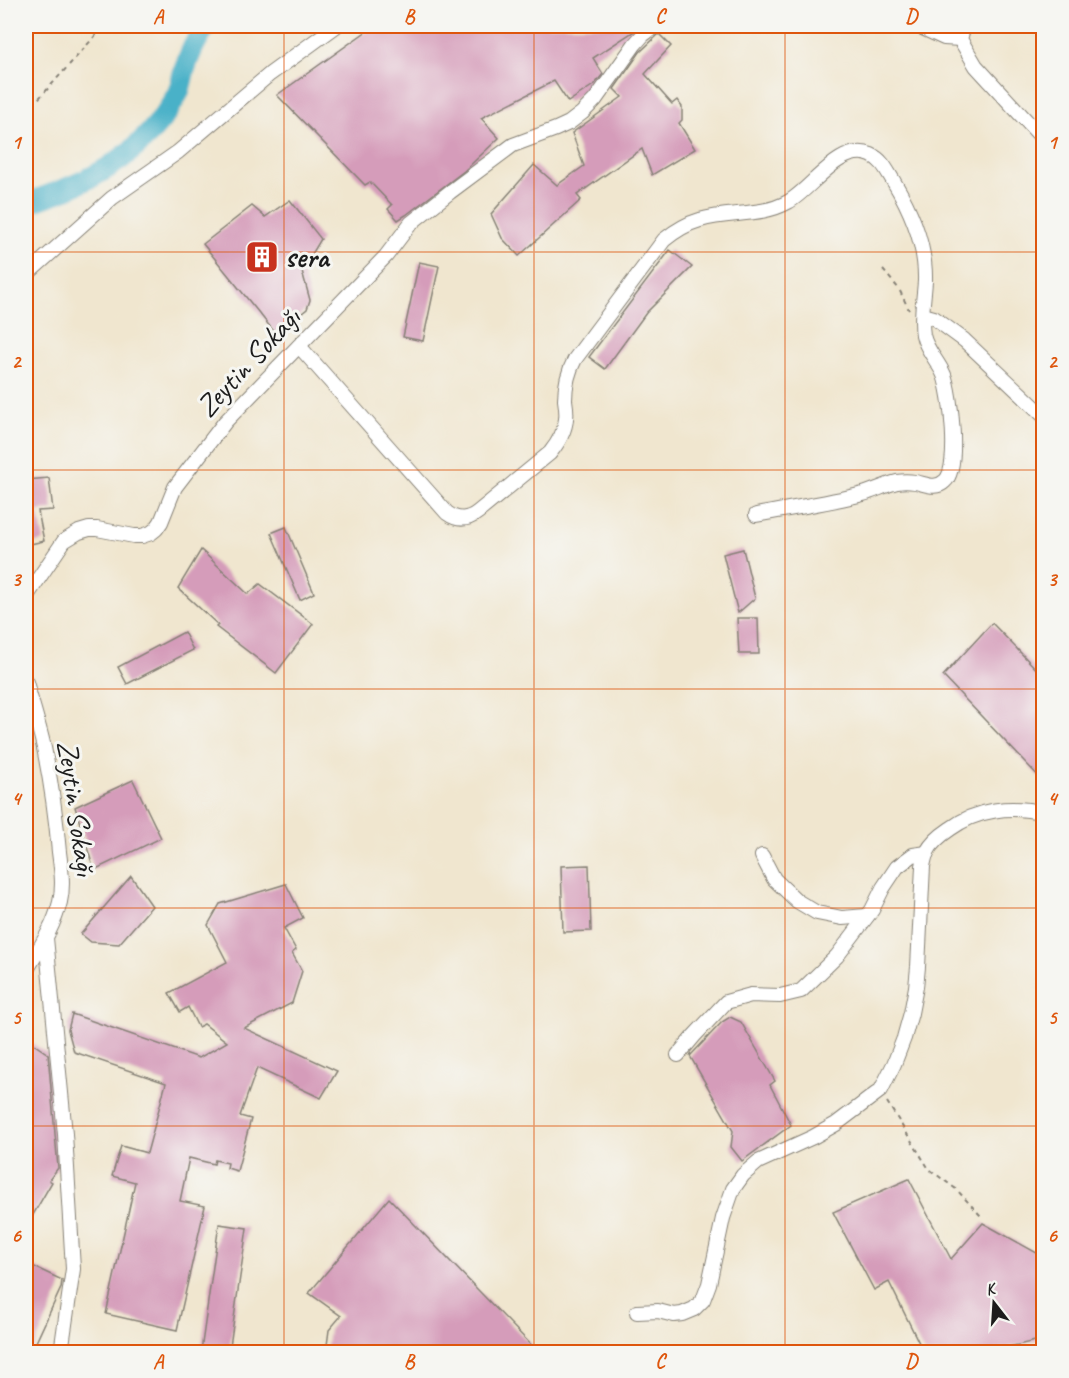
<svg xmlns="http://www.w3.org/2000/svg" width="1069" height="1378" font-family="Caveat,sans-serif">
<rect width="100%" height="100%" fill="#f6f6f2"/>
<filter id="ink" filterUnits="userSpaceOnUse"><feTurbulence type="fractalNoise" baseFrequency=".0167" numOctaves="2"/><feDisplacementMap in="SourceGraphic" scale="12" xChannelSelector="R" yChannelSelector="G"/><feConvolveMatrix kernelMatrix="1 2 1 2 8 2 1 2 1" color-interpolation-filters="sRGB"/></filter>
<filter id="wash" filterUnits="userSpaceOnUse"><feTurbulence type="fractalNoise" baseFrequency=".008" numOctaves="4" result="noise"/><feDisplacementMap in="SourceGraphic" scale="24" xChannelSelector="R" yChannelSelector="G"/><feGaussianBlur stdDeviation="1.35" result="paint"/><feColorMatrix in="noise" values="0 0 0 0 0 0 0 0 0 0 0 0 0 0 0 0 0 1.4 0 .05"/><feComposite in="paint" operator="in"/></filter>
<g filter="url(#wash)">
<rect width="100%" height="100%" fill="#f0e6cf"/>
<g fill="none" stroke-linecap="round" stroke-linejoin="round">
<!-- river -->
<path stroke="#49b1c8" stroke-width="22" d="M 26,204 C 43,197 60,192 77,184 C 119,166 157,134 178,93 C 181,86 182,78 184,71 C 189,55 196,39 206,26"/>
</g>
<g id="blocks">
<!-- building -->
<g fill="#d59cba">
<polygon points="374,26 387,26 392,31 400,26 641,26 633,32 593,58 603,74 595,84 568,102 554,81 481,118 499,138 464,171 406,215 398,220 388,209 392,205 370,182 365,185 277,95"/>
<polygon points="659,34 671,46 645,74 672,104 677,100 682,107 682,120 679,123 695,149 652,175 642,149 577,195 581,200 519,256 502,238 491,214 534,165 557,185 584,166 572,133 622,97 614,89 640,52"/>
<polygon points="290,200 321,239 302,271 310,300 307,309 276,334 203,244 252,206 265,217"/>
<polygon points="670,250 692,267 646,313 605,369 589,357"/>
<polygon points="419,262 439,266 423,341 403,337"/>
<polygon points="49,478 53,510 38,511 44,541 26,545 26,480"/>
<polygon points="286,527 314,593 300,600 271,533"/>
<polygon points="743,549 755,598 738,613 723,554"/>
<polygon points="201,550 248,594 260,584 313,624 276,673 216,627 218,625 178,588"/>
<polygon points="737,618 758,618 759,654 739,654"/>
<polygon points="992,623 1044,677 1044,782 943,676"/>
<polygon points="184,632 193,650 127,684 118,667"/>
<polygon points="133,780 161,838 94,870 75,807"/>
<polygon points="589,865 591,931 563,932 561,866"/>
<polygon points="131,876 152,906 119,944 91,942 81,934"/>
<polygon points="286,884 303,918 284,928 296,950 292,953 302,971 292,1003 244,1028 337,1071 321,1098 257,1068 240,1116 251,1119 237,1171 227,1168 228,1163 215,1160 214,1164 189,1158 180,1201 205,1206 177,1330 106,1314 135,1182 112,1176 121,1146 147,1153 166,1083 74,1052 68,1030 72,1014 199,1058 227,1042 204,1024 198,1027 188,1007 180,1012 169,993 227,962 208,925 220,904"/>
<polygon points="730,1017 741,1022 775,1081 770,1085 791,1125 742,1161 731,1147 733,1131 690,1056 722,1022"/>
<polygon points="26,1039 48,1054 58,1168 49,1180 52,1182 26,1227"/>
<polygon points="909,1179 951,1259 983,1223 1044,1257 1044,1339 982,1353 924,1353 889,1282 874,1290 833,1212"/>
<polygon points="389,1198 539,1353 326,1353 329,1330 341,1316 309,1293"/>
<polygon points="219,1224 247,1228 229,1353 201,1351"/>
<polygon points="26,1263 62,1280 61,1288 31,1353 26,1353"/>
</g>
</g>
</g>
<g filter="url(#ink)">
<use href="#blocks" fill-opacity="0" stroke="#868176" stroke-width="1.5"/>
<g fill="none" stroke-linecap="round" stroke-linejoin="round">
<!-- minor casing -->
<g stroke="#868176" stroke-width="16">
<g id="minor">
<polyline points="918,26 944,38 960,39"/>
<polyline points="964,26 960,39 976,66 1044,140"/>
<polyline points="26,275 112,198 178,152 270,74 336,26"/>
<polyline points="923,315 934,318 964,340 1044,416"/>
<path d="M 299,346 L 447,513 C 458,521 468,520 478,512 L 550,453 C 558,443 565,432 566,419 C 567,412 566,406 565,400 C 565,385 568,372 575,359 L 664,240 C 675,231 686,224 700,220 C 729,211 761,217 788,202 C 812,189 840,142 871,155 C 883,160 888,173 894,182 C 912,212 926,245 925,281 C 924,298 920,318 923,335 C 926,350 938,361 944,375 C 951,394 960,468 945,481 C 936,490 926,484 915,482 C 909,481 903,481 897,482 C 885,485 874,491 863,494 C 828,503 791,508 756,515"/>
<polyline points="26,597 64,541 79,532 89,529 97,529 134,536 142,536 151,533 156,529 161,522 175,487 225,422 386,256 411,223 450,192 513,145 556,129 569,123 582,113 595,100 635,44 643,35 655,26"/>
<path d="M 26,682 C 32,704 39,725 44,748 C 51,782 56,817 59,852 C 61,868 64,885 60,902 C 54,927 39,949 26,971"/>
<polyline points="762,856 774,879 797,901 817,913 842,918 867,916"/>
<polyline points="46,938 65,1134 73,1269 61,1352"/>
<polyline points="678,1055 694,1036 726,1002 751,995 780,996 801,991 837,956 872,910 883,888 897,867 913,855 927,853"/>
<path d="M 637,1312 L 658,1311 L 674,1315 L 682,1314 L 694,1309 L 703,1300 L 709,1284 L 723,1218 L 733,1189 L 743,1175 L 758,1162 L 813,1137 L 836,1124 L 881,1090 L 894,1064 L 904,1038 L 911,1013 L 916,987 L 918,967 L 923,866 C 924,862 925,856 927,852 C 932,842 941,835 950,829 C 977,809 1011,805 1044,813"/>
</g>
</g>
<!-- path -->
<g stroke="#868176" stroke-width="2" stroke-dasharray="4.5 4.5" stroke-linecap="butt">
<polyline points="26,111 44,93 104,26"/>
<polyline points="883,270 899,289 909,310"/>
<polyline points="887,1102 929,1169 956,1189 981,1216"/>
</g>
<!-- minor -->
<use href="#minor" stroke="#fff" stroke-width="14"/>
</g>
</g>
<!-- grid -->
<path fill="none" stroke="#de560d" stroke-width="1.5" stroke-opacity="0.55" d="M 284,26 L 284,1352M 534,26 L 534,1352M 785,26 L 785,1352M 26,252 L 1044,252M 26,470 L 1044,470M 26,689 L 1044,689M 26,908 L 1044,908M 26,1126 L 1044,1126"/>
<!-- icons -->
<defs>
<g id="building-square" transform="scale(1.725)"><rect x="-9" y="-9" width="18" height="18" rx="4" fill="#c8321e" stroke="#f6f6f2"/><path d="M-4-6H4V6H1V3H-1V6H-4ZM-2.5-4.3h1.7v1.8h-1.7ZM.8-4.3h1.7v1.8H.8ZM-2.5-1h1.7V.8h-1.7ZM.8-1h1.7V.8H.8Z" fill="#fff"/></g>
</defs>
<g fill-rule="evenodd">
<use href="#building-square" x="262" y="257"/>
</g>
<g text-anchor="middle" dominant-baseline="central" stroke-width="6" stroke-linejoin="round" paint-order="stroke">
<!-- poi labels -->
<g font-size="30" font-weight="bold" fill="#1c1c1c" stroke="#f6f6f2" text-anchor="start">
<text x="285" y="257">sera</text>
</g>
<!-- street labels -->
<g font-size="30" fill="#1c1c1c" stroke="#f6f6f2">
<text transform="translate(248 362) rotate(-47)">Zeytin Sokağı</text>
<text transform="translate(77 808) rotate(82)">Zeytin Sokağı</text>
</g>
</g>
<!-- margin -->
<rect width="1069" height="1378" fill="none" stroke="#f6f6f2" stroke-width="66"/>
<!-- north arrow -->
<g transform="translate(994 1303) rotate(343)" stroke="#f6f6f2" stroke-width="4.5" paint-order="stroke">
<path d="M0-4.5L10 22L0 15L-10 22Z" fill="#1c1c1c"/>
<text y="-9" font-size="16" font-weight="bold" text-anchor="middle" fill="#1c1c1c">K</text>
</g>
<rect x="33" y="33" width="1003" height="1312" fill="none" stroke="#de560d" stroke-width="2"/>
<g font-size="20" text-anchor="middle" font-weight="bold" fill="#de560d">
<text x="158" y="23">A</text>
<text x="409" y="23">B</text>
<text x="660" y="23">C</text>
<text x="911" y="23">D</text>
<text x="16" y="149">1</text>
<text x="1052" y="149">1</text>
<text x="16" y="368">2</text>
<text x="1052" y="368">2</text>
<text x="16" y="586">3</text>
<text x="1052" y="586">3</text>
<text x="16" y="805">4</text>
<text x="1052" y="805">4</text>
<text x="16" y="1024">5</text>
<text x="1052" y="1024">5</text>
<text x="16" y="1242">6</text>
<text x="1052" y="1242">6</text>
<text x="158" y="1368">A</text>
<text x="409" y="1368">B</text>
<text x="660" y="1368">C</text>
<text x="911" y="1368">D</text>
</g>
</svg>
